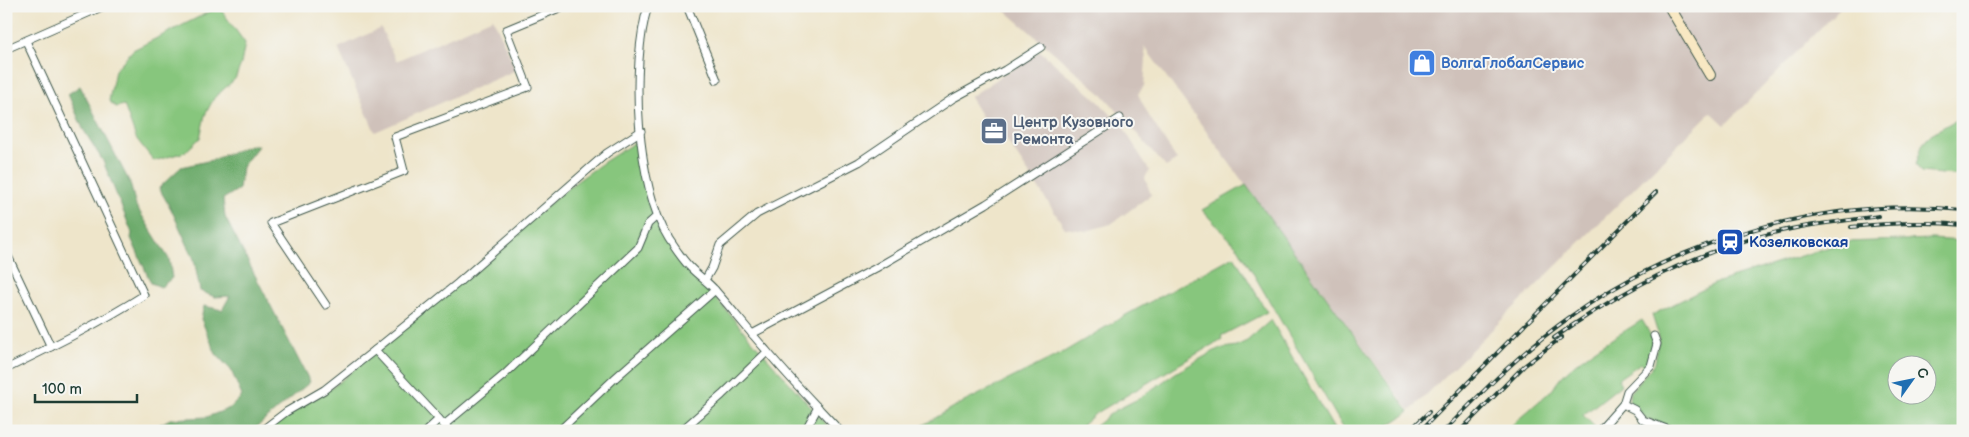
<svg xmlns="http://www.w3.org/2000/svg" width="1969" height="437" font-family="'Balsamiq Sans',sans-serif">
<rect width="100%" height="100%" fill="#f6f6f2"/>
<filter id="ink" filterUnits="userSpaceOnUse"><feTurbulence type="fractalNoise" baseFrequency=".02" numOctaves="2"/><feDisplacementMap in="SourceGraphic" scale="10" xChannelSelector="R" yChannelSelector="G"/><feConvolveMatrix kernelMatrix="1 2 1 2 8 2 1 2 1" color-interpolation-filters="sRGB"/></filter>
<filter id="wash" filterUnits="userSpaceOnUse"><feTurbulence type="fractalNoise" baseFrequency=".0096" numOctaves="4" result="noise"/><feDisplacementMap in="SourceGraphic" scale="20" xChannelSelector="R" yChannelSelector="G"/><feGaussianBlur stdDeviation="1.12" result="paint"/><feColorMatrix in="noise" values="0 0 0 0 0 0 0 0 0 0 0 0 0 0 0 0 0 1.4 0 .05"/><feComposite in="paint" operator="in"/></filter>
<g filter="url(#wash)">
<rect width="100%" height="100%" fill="#eee5ca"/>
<!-- industrial -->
<g fill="#cfc1ba">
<polygon points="1000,6 1842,6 1725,125 1711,112 1410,411 1144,46 1146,59 1144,86 1138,94 1149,116 1177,160 1166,167 1104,96"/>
<polygon points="493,18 516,70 375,132 338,48 381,28 396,61"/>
<polygon points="1040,51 1097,100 1123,127 1149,170 1145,178 1151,195 1111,224 1086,231 1065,228 1006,139 998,143 970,97"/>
</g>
<!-- green -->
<g fill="#87c67d" stroke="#538258" fill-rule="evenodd">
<polygon points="219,7 245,43 241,64 235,79 214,98 205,115 200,138 185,152 154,161 136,138 124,105 116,107 109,101 115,70 133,50"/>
<polygon points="1963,116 1963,176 1921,172 1916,165 1922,145 1931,134"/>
<polygon points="640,139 644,179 654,219 678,253 748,336 832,431 265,431 295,409 337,384 569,187 604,162"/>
<polygon points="1246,185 1409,412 1380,431 1345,431 1239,249 1202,210"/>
<path d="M 1932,239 L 1963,241 L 1963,431 L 1727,431 L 1672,428 L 1645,418 L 1629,401 L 1630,392 L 1655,363 L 1659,337 L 1652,315 L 1718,282 L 1845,242 ZM 1896,364 L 1926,364 L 1926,394 L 1896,394 Z"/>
<polygon points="1234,256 1267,312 1221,336 1222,339 1095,414 1076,431 913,431 954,407 1062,353 1126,315"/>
<polygon points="1271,320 1335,431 1089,431 1114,411 1138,399 1177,372 1218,349 1236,346 1247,341"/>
<path d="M 1642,320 C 1655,342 1656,344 1645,368 L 1641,363 L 1618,379 L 1621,385 L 1583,415 L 1596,428 L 1594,431 L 1505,431 L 1553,389 C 1567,362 1617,337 1642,320 Z"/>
<polygon points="1647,425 1662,431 1624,431"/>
</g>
<!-- forest -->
<g fill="#6dab6c" stroke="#467450">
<polygon points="80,86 130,183 136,206 169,259 172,278 161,287 151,283 131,238 132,233 103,161 83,129 68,94"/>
<polygon points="250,145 258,146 242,167 239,189 223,199 225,217 310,382 252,431 148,431 170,419 207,417 230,408 242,396 231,370 216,354 201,319 204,306 222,310 230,296 215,297 200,291 194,259 171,209 159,188 181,167 212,160"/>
</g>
</g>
<g filter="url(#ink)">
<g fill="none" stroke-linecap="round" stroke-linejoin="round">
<!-- street casing -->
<g stroke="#3e564a" stroke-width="9">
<g id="street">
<path d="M 648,6 C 630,64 636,187 669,239 C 675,248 682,259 689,266 C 697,275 707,281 714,289 C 732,309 748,330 766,350 C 789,378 815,404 840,431"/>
<polyline points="687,6 717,80"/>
<polyline points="6,49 104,6"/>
<polyline points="6,252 51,347"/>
<polyline points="705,280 712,268 720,245 757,214 859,162 952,99 1005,70 1041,47"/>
<polyline points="326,305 271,223 404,171 395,137 528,87 506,30 564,6"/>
<polyline points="752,334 876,268 986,204 1120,118"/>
<polyline points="375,350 450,431"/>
<path d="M 6,369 C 53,346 100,323 144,295 L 26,41"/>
<polyline points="1623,404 1635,410 1643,420 1672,431"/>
<polyline points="444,425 504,375 638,248 648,224 657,216"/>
<polyline points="261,431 286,412 324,390 375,350 458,283 607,153 641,131"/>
<polyline points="426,431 439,419"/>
<polyline points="559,431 614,379 715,290"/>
<polyline points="681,431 722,395 767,352"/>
<polyline points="805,431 818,407"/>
<polyline points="1599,431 1623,404 1627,391 1651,366 1657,344 1654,336"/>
</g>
</g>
<!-- secondary casing -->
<g stroke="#3e564a" stroke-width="12">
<polyline id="secondary" points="1669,6 1710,75"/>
</g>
<!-- street -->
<use href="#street" stroke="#fff" stroke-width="7"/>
<!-- secondary -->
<use href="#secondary" stroke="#f8e8c3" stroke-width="10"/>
<!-- rail casing -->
<g stroke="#1f3d34" stroke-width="4">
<g id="rail">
<path d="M 1851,227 C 1888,223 1925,221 1963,225"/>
<path d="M 1554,338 C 1626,287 1708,245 1796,228 C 1823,223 1851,220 1879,216"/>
<polyline points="1409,431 1429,412"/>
<polyline points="1420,431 1656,192"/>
<path d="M 1444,431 C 1484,390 1523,350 1570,317 C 1680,238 1827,196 1963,210"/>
<polyline points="1460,431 1524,366 1562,337"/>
</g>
</g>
<!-- rail -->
<use href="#rail" stroke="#f6f6f2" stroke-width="2" stroke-dasharray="5.5" stroke-linecap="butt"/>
</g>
</g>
<!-- icons -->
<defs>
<g id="shop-square" transform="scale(1.4375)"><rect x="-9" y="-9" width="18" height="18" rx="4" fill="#3f7fe0" stroke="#f6f6f2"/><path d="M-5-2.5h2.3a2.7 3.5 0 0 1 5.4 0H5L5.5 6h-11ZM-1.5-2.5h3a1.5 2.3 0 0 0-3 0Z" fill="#fff"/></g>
<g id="office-square" transform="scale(1.4375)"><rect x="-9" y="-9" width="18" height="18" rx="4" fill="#5c6f8a" stroke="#f6f6f2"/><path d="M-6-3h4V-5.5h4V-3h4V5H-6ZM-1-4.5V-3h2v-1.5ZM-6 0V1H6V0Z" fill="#fff"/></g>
<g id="station-square" transform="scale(1.4375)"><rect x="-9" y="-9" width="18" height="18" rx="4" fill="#1a4fb4" stroke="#f6f6f2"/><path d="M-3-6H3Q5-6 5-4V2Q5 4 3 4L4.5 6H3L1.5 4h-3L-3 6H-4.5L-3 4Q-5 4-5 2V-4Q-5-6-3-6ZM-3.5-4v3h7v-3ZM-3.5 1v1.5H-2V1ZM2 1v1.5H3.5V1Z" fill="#fff"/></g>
</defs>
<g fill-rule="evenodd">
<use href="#shop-square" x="1422" y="63"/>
<use href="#office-square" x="994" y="131"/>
<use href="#station-square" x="1730" y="242"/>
</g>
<g text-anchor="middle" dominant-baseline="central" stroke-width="4" stroke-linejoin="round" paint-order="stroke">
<!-- shop labels -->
<g font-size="15" font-weight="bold" fill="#366cbe" stroke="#f6f6f2" text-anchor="start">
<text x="1441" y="63">ВолгаГлобалСервис</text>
</g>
<!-- service labels -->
<g font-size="15" font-weight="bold" fill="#4e5e75" stroke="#f6f6f2" text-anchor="start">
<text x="1013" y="122">Центр Кузовного<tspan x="1013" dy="17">Ремонта</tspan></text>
</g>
<!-- transit labels -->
<g font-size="15" font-weight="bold" fill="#164399" stroke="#f6f6f2" text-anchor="start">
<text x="1749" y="242">Козелковская</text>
</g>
</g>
<!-- margin -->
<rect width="1969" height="437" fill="none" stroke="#f6f6f2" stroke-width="25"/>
<!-- north arrow -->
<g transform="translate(1912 380) rotate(57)"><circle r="24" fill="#f6f6f2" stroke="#a0aca6"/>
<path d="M0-4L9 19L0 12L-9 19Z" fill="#1f6fb2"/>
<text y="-8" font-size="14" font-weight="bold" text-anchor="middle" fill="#1f3d34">С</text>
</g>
<!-- scale -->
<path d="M35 394v8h102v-8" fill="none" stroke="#1f3d34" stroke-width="2.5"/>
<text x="42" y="394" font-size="15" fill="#1f3d34" stroke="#f6f6f2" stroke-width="4" paint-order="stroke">100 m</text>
</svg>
